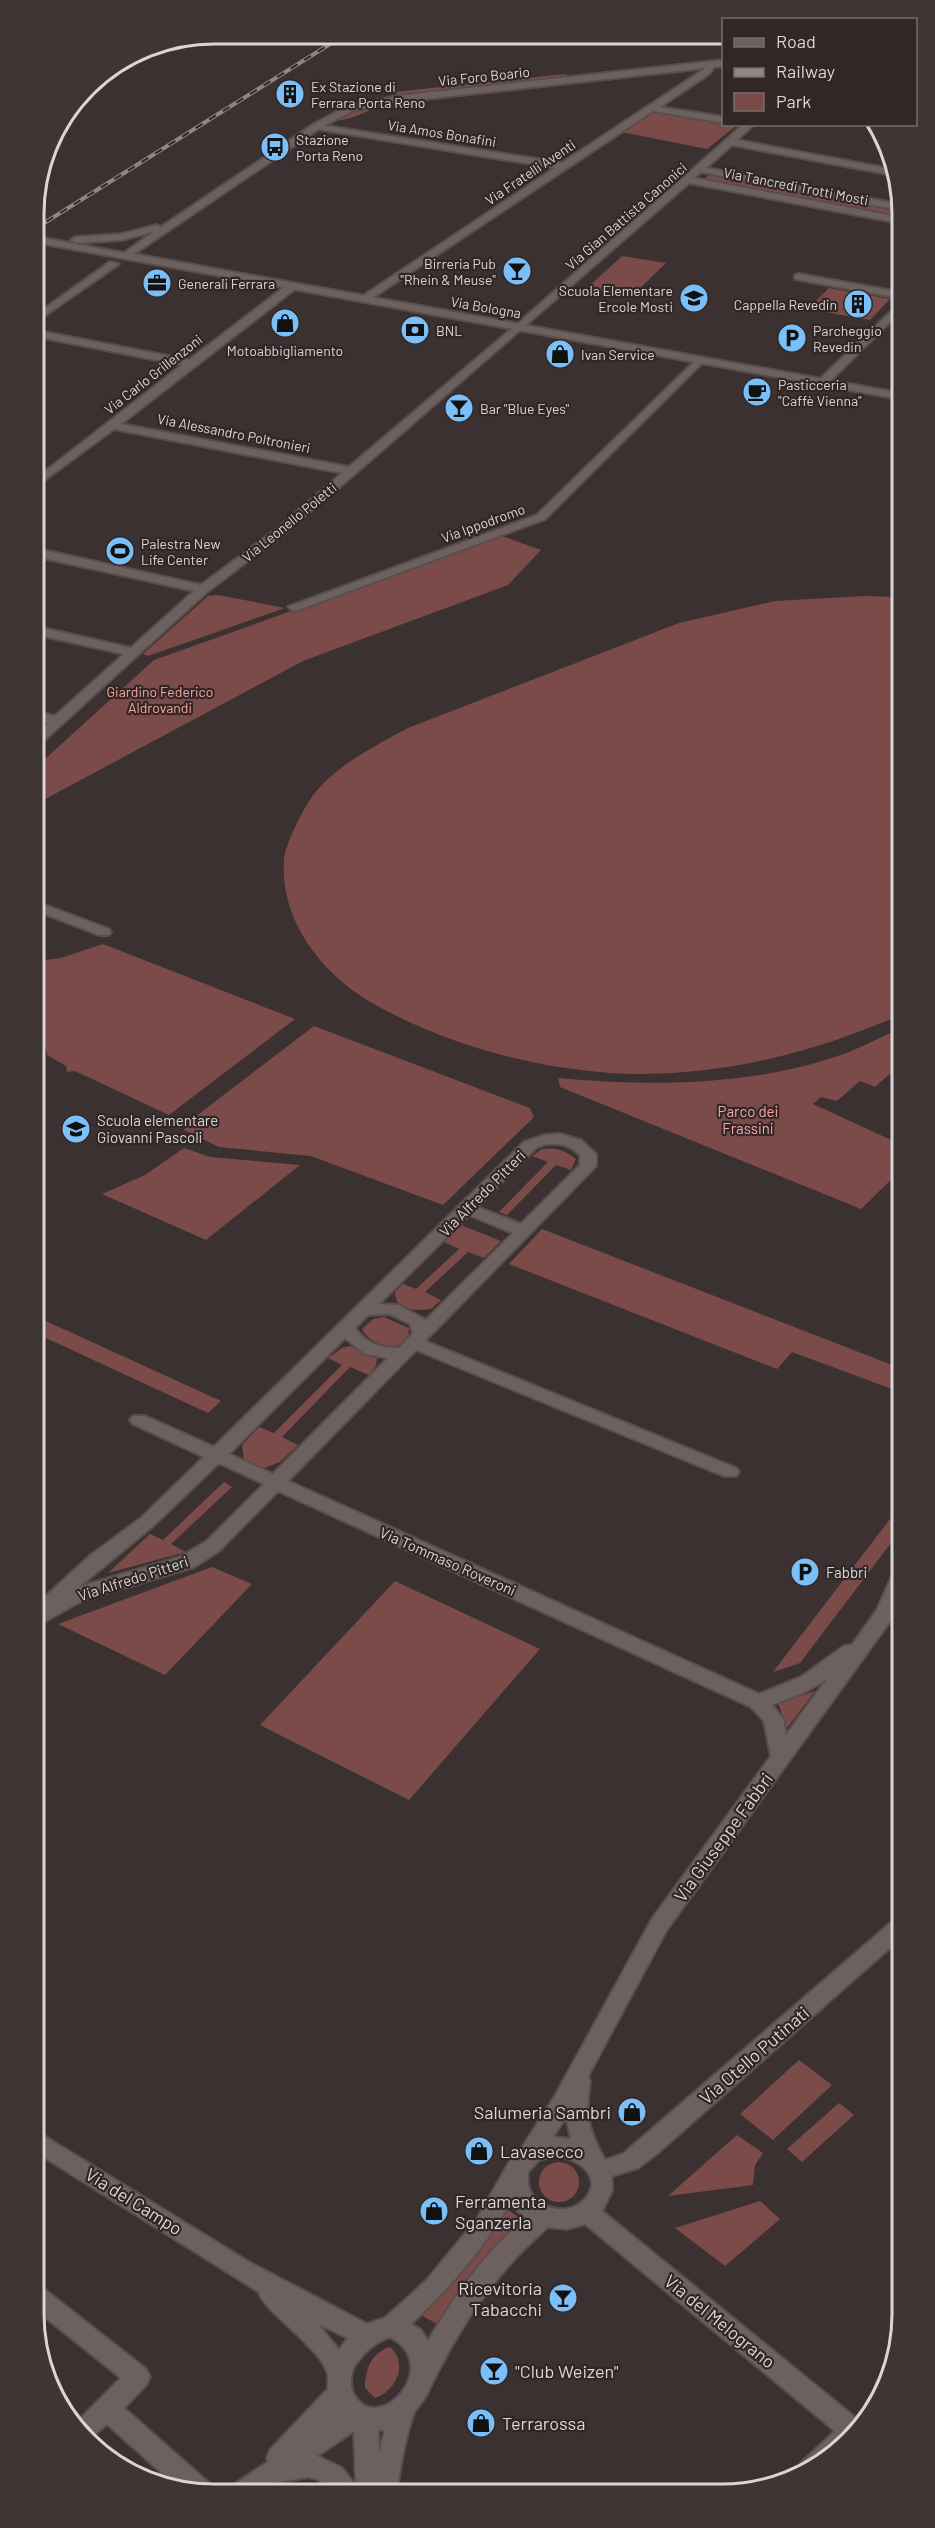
<svg xmlns="http://www.w3.org/2000/svg" width="935" height="2528" font-family="Barlow,sans-serif">
<rect width="100%" height="100%" fill="#3c3131"/>
<!-- green -->
<g fill="#7a4b49">
<path d="M 682,69 L 687,72 L 385,105 C 369,109 348,123 332,120 L 353,110 L 383,103 Z"/>
<polygon points="566,74 569,77 397,96 394,92"/>
<polygon points="654,110 723,122 724,124 737,125 707,149 621,132"/>
<polygon points="711,174 899,210 899,217 702,180"/>
<polygon points="622,256 666,263 631,297 586,289"/>
<polygon points="829,288 890,299 870,320 808,309"/>
<polygon points="502,536 541,550 508,585 303,661 34,805 34,769 154,660"/>
<polygon points="218,595 285,608 148,656 143,654 208,596"/>
<path d="M 865,596 L 899,597 L 900,1015 C 809,1055 711,1079 610,1073 C 529,1067 445,1044 374,1004 C 323,975 280,922 284,860 C 285,844 304,807 314,794 C 337,765 376,745 408,728 L 679,623 L 775,601 Z"/>
<polygon points="103,944 295,1019 169,1115 75,1071 67,1072 66,1066 47,1055 35,992 35,961 61,958"/>
<polygon points="314,1026 530,1108 534,1117 443,1205 311,1156 219,1147 184,1130 187,1123"/>
<path d="M 900,1029 L 900,1065 L 875,1087 L 860,1081 L 837,1101 L 821,1097 L 813,1104 L 900,1144 L 900,1171 L 861,1209 L 560,1087 L 558,1078 C 655,1087 757,1086 849,1052 C 866,1045 883,1036 900,1029 Z"/>
<polygon points="184,1148 210,1157 300,1165 206,1240 102,1194 145,1175"/>
<path d="M 542,1149 C 556,1147 565,1150 576,1159 L 571,1170 L 556,1165 L 507,1215 L 499,1212 L 548,1162 L 532,1156 Z"/>
<path d="M 461,1225 L 501,1241 L 484,1258 L 468,1252 L 425,1292 L 441,1300 L 431,1309 C 417,1311 395,1311 395,1292 L 403,1284 L 416,1289 L 459,1249 L 444,1242 Z"/>
<polygon points="542,1229 900,1368 900,1392 792,1352 777,1369 509,1264"/>
<polygon points="35,1316 221,1401 208,1413 35,1333"/>
<path d="M 384,1317 L 409,1328 L 408,1340 C 396,1352 369,1345 362,1329 L 373,1319 Z"/>
<polygon points="350,1346 369,1352 377,1358 376,1366 369,1375 350,1367 282,1437 298,1445 280,1462 262,1469 244,1460 242,1445 259,1427 274,1433 342,1365 328,1358 342,1348"/>
<polygon points="224,1482 232,1487 171,1544 186,1552 108,1573 150,1534 163,1540"/>
<polygon points="900,1506 900,1531 800,1663 773,1672"/>
<polygon points="212,1567 252,1584 165,1675 58,1624"/>
<polygon points="395,1581 540,1649 409,1800 260,1725"/>
<polygon points="815,1691 787,1728 778,1703"/>
<polygon points="799,2060 832,2085 773,2140 740,2114"/>
<polygon points="839,2103 854,2115 802,2162 787,2149"/>
<polygon points="737,2135 763,2153 755,2165 753,2185 668,2196"/>
<circle cx="559" cy="2182" r="20"/>
<polygon points="760,2201 780,2219 725,2266 675,2228"/>
<polygon points="507,2209 521,2219 437,2324 421,2315"/>
<path d="M 390,2347 C 409,2364 396,2391 375,2398 L 365,2388 C 365,2370 371,2353 390,2347 Z"/>
</g>
<g fill="none" stroke-linecap="round" stroke-linejoin="round">
<!-- minor casing -->
<g stroke="#574e4d" stroke-width="4">
<g id="minor">
<polygon points="709,62 716,64 709,74 660,107 724,117 724,123 653,111 366,302 357,300 555,168 317,129 314,128 314,124 562,163 703,70"/>
<polygon points="744,124 754,124 737,140 896,170 898,176 732,145 706,168 899,204 899,210 701,172 694,178 899,217 899,223 689,183 356,473 286,532 207,592 39,745 34,746 34,735 48,723 34,719 34,711 55,716 124,654 34,634 34,626 131,648 194,591 34,556 34,548 201,585 278,528 342,473 114,429 34,488 34,480 182,365 34,336 34,330 189,360 287,285 295,285 295,289 121,424 349,467 515,326"/>
<polygon points="110,262 119,264 34,323 34,316"/>
<polygon points="799,274 899,292 899,298 795,279 795,275"/>
<polygon points="899,304 899,313 827,384 819,384 819,380"/>
<polygon points="698,358 703,361 702,363 545,519 298,610 294,611 288,607 537,515"/>
<polygon points="34,901 109,929 111,932 109,935 99,935 34,910"/>
<path d="M 560,1134 L 581,1140 L 596,1154 L 596,1166 L 425,1341 L 736,1468 L 739,1472 L 736,1476 L 724,1476 L 416,1350 L 288,1481 L 759,1694 L 801,1677 L 844,1646 L 852,1645 L 877,1610 L 894,1571 L 901,1570 L 901,1611 L 891,1620 L 666,1931 L 588,2076 L 590,2081 C 585,2115 588,2130 605,2160 L 623,2154 L 894,1920 L 901,1918 L 901,1938 L 659,2152 L 638,2168 L 612,2176 L 612,2191 L 602,2211 L 863,2424 C 850,2445 821,2467 799,2476 L 797,2472 L 800,2464 L 835,2431 L 585,2224 L 567,2229 L 548,2227 C 493,2274 456,2332 426,2396 C 422,2403 416,2408 413,2415 C 405,2440 400,2466 397,2492 L 332,2492 L 317,2479 L 309,2477 L 279,2482 L 265,2492 L 232,2492 L 235,2484 L 268,2462 L 267,2458 L 270,2450 L 328,2389 C 327,2384 329,2380 328,2375 C 324,2350 260,2308 259,2292 L 36,2152 L 36,2131 L 247,2261 L 367,2324 L 385,2318 L 426,2281 L 477,2219 L 510,2161 L 523,2146 L 555,2096 L 652,1919 L 771,1756 L 764,1721 L 751,1707 L 278,1491 L 219,1551 L 194,1567 L 83,1600 L 35,1627 L 35,1606 L 92,1554 L 141,1518 L 204,1457 L 133,1424 L 130,1420 L 133,1416 L 145,1416 L 214,1447 L 524,1142 L 545,1135 ZM 546,1144 C 560,1143 570,1145 580,1155 L 580,1165 L 521,1224 L 477,1207 L 536,1148 ZM 469,1215 L 513,1233 L 426,1320 L 398,1305 L 379,1304 ZM 390,1314 L 410,1324 L 413,1333 L 399,1348 C 380,1348 366,1344 355,1328 L 368,1315 ZM 345,1338 L 365,1354 L 388,1358 L 273,1474 L 229,1454 ZM 219,1463 L 264,1484 L 207,1541 L 180,1557 L 79,1587 L 153,1526 ZM 827,1679 L 786,1735 L 783,1719 L 772,1705 L 803,1693 ZM 566,2117 L 571,2139 L 553,2137 ZM 554,2156 C 576,2156 606,2177 584,2200 C 570,2215 544,2211 532,2194 C 527,2188 528,2180 528,2172 L 539,2160 ZM 512,2200 L 517,2210 L 526,2218 C 485,2252 455,2295 428,2341 L 421,2330 L 411,2324 C 451,2287 485,2247 512,2200 ZM 318,2324 L 348,2338 L 339,2350 ZM 390,2337 C 444,2365 380,2436 355,2396 C 349,2388 350,2374 355,2365 C 363,2353 376,2341 390,2337 ZM 378,2430 L 385,2430 L 379,2453 ZM 354,2431 L 356,2486 L 342,2468 L 317,2456 Z"/>
<polygon points="36,2286 44,2289 146,2369 150,2377 146,2385 124,2408 210,2484 213,2492 183,2492 107,2424 86,2442 73,2426 121,2378 36,2310"/>
</g>
</g>
<!-- tertiary casing -->
<g stroke="#574e4d" stroke-width="4">
<polygon id="tertiary" points="724,60 724,66 397,102 352,111 320,128 134,254 899,393 899,399 33,242 33,236 124,253 155,231 122,240 76,243 71,240 76,237 122,234 157,225 161,227 314,124 346,107 397,96"/>
</g>
<!-- minor -->
<use href="#minor" fill="#6d6160" fill-rule="evenodd"/>
<!-- tertiary -->
<use href="#tertiary" fill="#6d6160" fill-rule="evenodd"/>
<!-- rail casing -->
<g stroke="#8f8686" stroke-width="4">
<polyline id="rail" points="33,230 346,34"/>
</g>
<!-- rail -->
<use href="#rail" stroke="#312727" stroke-width="2" stroke-dasharray="8" stroke-linecap="butt"/>
</g>
<!-- icons -->
<defs>
<g id="building-disc" transform="scale(1.5)"><circle r="9.5" fill="#7abff8" stroke="#312727"/><path d="M-4-6H4V6H1V3H-1V6H-4ZM-2.5-4.3h1.7v1.8h-1.7ZM.8-4.3h1.7v1.8H.8ZM-2.5-1h1.7V.8h-1.7ZM.8-1h1.7V.8H.8Z" fill="#111"/></g>
<g id="bus-disc" transform="scale(1.5)"><circle r="9.5" fill="#7abff8" stroke="#312727"/><path d="M-5-6H5V4H4V6H2V4H-2V6H-4V4H-5ZM-3.5-4V0h7V-4ZM-3.5 1.2v1.5H-2V1.2ZM2 1.2v1.5H3.5V1.2Z" fill="#111"/></g>
<g id="bar-disc" transform="scale(1.5)"><circle r="9.5" fill="#7abff8" stroke="#312727"/><path d="M-6-5H6L.8 .8V4.5H3.5V6h-7V4.5H-.8V.8Z" fill="#111"/></g>
<g id="office-disc" transform="scale(1.5)"><circle r="9.5" fill="#7abff8" stroke="#312727"/><path d="M-6-3h4V-5.5h4V-3h4V5H-6ZM-1-4.5V-3h2v-1.5ZM-6 0V1H6V0Z" fill="#111"/></g>
<g id="school-disc" transform="scale(1.5)"><circle r="9.5" fill="#7abff8" stroke="#312727"/><path d="M0-5L7-2L0 1L-7-2ZM-4 1L0 2.5L4 1V4Q0 6-4 4Z" fill="#111"/></g>
<g id="shop-disc" transform="scale(1.5)"><circle r="9.5" fill="#7abff8" stroke="#312727"/><path d="M-5-2.5h2.3a2.7 3.5 0 0 1 5.4 0H5L5.5 6h-11ZM-1.5-2.5h3a1.5 2.3 0 0 0-3 0Z" fill="#111"/></g>
<g id="bank-disc" transform="scale(1.5)"><circle r="9.5" fill="#7abff8" stroke="#312727"/><path d="M-6-4H6V4H-6ZM0-2.3a2.3 2.3 0 1 0 0 4.6a2.3 2.3 0 1 0 0-4.6Z" fill="#111"/></g>
<g id="parking-disc" transform="scale(1.5)"><circle r="9.5" fill="#7abff8" stroke="#312727"/><path d="M-3.5-5.5H1a3.5 3.5 0 0 1 0 7H-1V5.5H-3.5ZM-1-3.4V-.6H.8a1.4 1.4 0 0 0 0-2.8Z" fill="#111"/></g>
<g id="cafe-disc" transform="scale(1.5)"><circle r="9.5" fill="#7abff8" stroke="#312727"/><path d="M-5.5-4.5H6V0H3Q3 3.5 0 3.5H-2.5Q-5.5 3.5-5.5 0ZM3-3.2v2h1.7v-2ZM-6 4.5H4V6H-6Z" fill="#111"/></g>
<g id="stadium-disc" transform="scale(1.5)"><circle r="9.5" fill="#7abff8" stroke="#312727"/><path d="M0-5a6.5 5 0 1 0 0 10a6.5 5 0 1 0 0-10ZM-3.5-1.8h7v3.6h-7Z" fill="#111"/></g>
</defs>
<g fill-rule="evenodd">
<use href="#building-disc" x="290" y="94"/>
<use href="#bus-disc" x="275" y="147"/>
<use href="#bar-disc" x="517" y="271"/>
<use href="#office-disc" x="157" y="283"/>
<use href="#school-disc" x="694" y="298"/>
<use href="#building-disc" x="858" y="304"/>
<use href="#shop-disc" x="285" y="323"/>
<use href="#bank-disc" x="415" y="330"/>
<use href="#parking-disc" x="792" y="338"/>
<use href="#shop-disc" x="560" y="354"/>
<use href="#cafe-disc" x="757" y="392"/>
<use href="#bar-disc" x="459" y="408"/>
<use href="#stadium-disc" x="120" y="551"/>
<use href="#school-disc" x="76" y="1129"/>
<use href="#parking-disc" x="805" y="1572"/>
<use href="#shop-disc" x="632" y="2112"/>
<use href="#shop-disc" x="479" y="2151"/>
<use href="#shop-disc" x="434" y="2211"/>
<use href="#bar-disc" x="563" y="2298"/>
<use href="#bar-disc" x="494" y="2371"/>
<use href="#shop-disc" x="481" y="2423"/>
</g>
<g text-anchor="middle" dominant-baseline="central" stroke-width="4.5" stroke-linejoin="round" paint-order="stroke">
<!-- far-street labels -->
<g font-size="14" fill="#dcd5d5" stroke="#312727">
<text transform="translate(484 76) rotate(-6)">Via Foro Boario</text>
<text transform="translate(442 133) rotate(9)">Via Amos Bonafini</text>
<text transform="translate(530 172) rotate(-34)">Via Fratelli Aventi</text>
<text transform="translate(796 186) rotate(11)">Via Tancredi Trotti Mosti</text>
<text transform="translate(626 216) rotate(-41)">Via Gian Battista Canonici</text>
<text transform="translate(486 307) rotate(10)">Via Bologna</text>
<text transform="translate(153 374) rotate(-38)">Via Carlo Grillenzoni</text>
<text transform="translate(234 433) rotate(11)">Via Alessandro Poltronieri</text>
<text transform="translate(289 522) rotate(-39)">Via Leonello Poletti</text>
<text transform="translate(483 523) rotate(-20)">Via Ippodromo</text>
</g>
<!-- far-poi labels -->
<g font-size="14" fill="#dcd5d5" stroke="#312727" text-anchor="start">
<text x="311" y="86">Ex Stazione di<tspan x="311" dy="16">Ferrara Porta Reno</tspan></text>
<text x="296" y="139">Stazione<tspan x="296" dy="16">Porta Reno</tspan></text>
<text x="496" y="263" text-anchor="end">Birreria Pub<tspan x="496" dy="16">"Rhein &amp; Meuse"</tspan></text>
<text x="178" y="283">Generali Ferrara</text>
<text x="673" y="290" text-anchor="end">Scuola Elementare<tspan x="673" dy="16">Ercole Mosti</tspan></text>
<text x="837" y="304" text-anchor="end">Cappella Revedin</text>
<text x="436" y="330">BNL</text>
<text x="813" y="330">Parcheggio<tspan x="813" dy="16">Revedin</tspan></text>
<text x="285" y="350" text-anchor="middle">Motoabbigliamento</text>
<text x="581" y="354">Ivan Service</text>
<text x="778" y="384">Pasticceria<tspan x="778" dy="16">"Caffè Vienna"</tspan></text>
<text x="480" y="408">Bar "Blue Eyes"</text>
<text x="141" y="543">Palestra New<tspan x="141" dy="16">Life Center</tspan></text>
</g>
<!-- far-park labels -->
<g font-size="14" fill="#fca49f" stroke="#312727">
<text x="160" y="691">Giardino Federico<tspan x="160" dy="16">Aldrovandi</tspan></text>
</g>
<!-- park labels -->
<g font-size="15" fill="#fca49f" stroke="#312727">
<text x="748" y="1111">Parco dei<tspan x="748" dy="17">Frassini</tspan></text>
</g>
<!-- poi labels -->
<g font-size="15" fill="#dcd5d5" stroke="#312727" text-anchor="start">
<text x="97" y="1120">Scuola elementare<tspan x="97" dy="17">Giovanni Pascoli</tspan></text>
<text x="826" y="1572">Fabbri</text>
</g>
<!-- street labels -->
<g font-size="15" fill="#dcd5d5" stroke="#312727">
<text transform="translate(482 1193) rotate(-45)">Via Alfredo Pitteri</text>
<text transform="translate(448 1561) rotate(24)">Via Tommaso Roveroni</text>
<text transform="translate(133 1578) rotate(-18)">Via Alfredo Pitteri</text>
</g>
<!-- near-street labels -->
<g font-size="18" fill="#dcd5d5" stroke="#312727">
<text transform="translate(723 1837) rotate(-54)">Via Giuseppe Fabbri</text>
<text transform="translate(754 2055) rotate(-41)">Via Otello Putinati</text>
<text transform="translate(134 2201) rotate(32)">Via del Campo</text>
<text transform="translate(720 2321) rotate(39)">Via del Melograno</text>
</g>
<!-- near-poi labels -->
<g font-size="18" fill="#dcd5d5" stroke="#312727" text-anchor="start">
<text x="611" y="2112" text-anchor="end">Salumeria Sambri</text>
<text x="500" y="2151">Lavasecco</text>
<text x="455" y="2201">Ferramenta<tspan x="455" dy="21">Sganzerla</tspan></text>
<text x="542" y="2288" text-anchor="end">Ricevitoria<tspan x="542" dy="21">Tabacchi</tspan></text>
<text x="515" y="2371">"Club Weizen"</text>
<text x="502" y="2423">Terrarossa</text>
</g>
</g>
<!-- crop -->
<path d="M0 0H935V2528H0ZM214 44H722A170 170 0 0 1 892 214V2314A170 170 0 0 1 722 2484H214A170 170 0 0 1 44 2314V214A170 170 0 0 1 214 44Z" fill="#3f3535" fill-rule="evenodd"/>
<path fill="none" stroke="#dcd5d5" stroke-width="3" d="M214 44H722A170 170 0 0 1 892 214V2314A170 170 0 0 1 722 2484H214A170 170 0 0 1 44 2314V214A170 170 0 0 1 214 44Z"/>
<!-- legend -->
<rect x="722" y="18" width="195" height="108" fill="#312727" stroke="#756d6d" stroke-width="1.5"/>
<rect x="734" y="38" width="30" height="9" fill="#6d6160" stroke="#756d6d" stroke-width="1.5"/>
<text x="776" y="48" font-size="18" fill="#dcd5d5">Road</text>
<rect x="734" y="68" width="30" height="9" fill="#8f8686" stroke="#756d6d" stroke-width="1.5"/>
<text x="776" y="78" font-size="18" fill="#dcd5d5">Railway</text>
<rect x="734" y="93" width="30" height="18" fill="#7a4b49" stroke="#756d6d" stroke-width="1.5"/>
<text x="776" y="108" font-size="18" fill="#dcd5d5">Park</text>
</svg>
